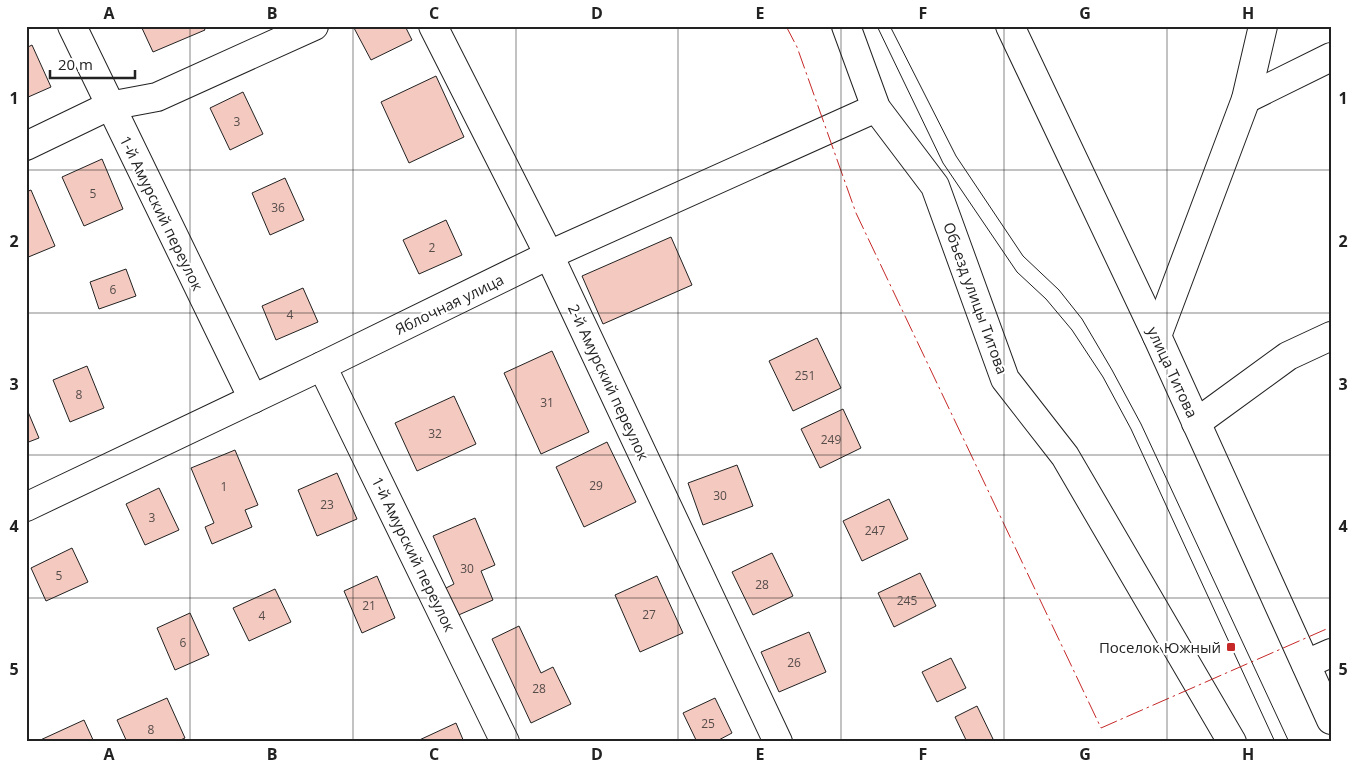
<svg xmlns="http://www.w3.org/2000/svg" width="1357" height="768" font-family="'Open Sans',sans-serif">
<rect width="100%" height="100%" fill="#fff"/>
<!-- building -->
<g fill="#f3c9c0" stroke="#222">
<polygon points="141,26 203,26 205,30 153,52"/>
<polygon points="357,26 405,26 412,40 371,60 354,28"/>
<polygon points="32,45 51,87 26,98 26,48"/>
<polygon points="436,76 464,137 409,163 381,102"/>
<polygon points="243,92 263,134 230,150 210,108"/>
<polygon points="102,159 123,209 84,226 62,177"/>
<polygon points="285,178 304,220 270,235 252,193"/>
<polygon points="31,190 55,246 26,258 26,192"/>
<polygon points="446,220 462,255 419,274 403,240"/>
<polygon points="671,237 692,285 603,324 582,276"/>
<polygon points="126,269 136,296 99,309 90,282"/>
<polygon points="303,288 318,322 276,340 262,306"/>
<polygon points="817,338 841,388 793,411 769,361"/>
<polygon points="552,351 589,432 541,454 504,373"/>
<polygon points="87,366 104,408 70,422 53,380"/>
<polygon points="454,396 476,444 417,471 395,423"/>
<polygon points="26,407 39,438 26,443"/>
<polygon points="843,409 861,448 820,468 801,429"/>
<polygon points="607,442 636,502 584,527 556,467"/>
<polygon points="235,450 258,505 245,510 252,527 212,544 205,527 214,523 191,468"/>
<polygon points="737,465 753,506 703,525 688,483"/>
<polygon points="337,473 357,519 317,536 298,490"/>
<polygon points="159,488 179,530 145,545 126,504"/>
<polygon points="889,499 908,539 862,561 843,521"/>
<polygon points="475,518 495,565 481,571 493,600 454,617 442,590 454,584 433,536"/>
<polygon points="72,548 88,582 46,601 31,568"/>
<polygon points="772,553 793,596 753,615 732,572"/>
<polygon points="920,573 936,606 894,627 878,593"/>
<polygon points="377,576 395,618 362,633 344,591"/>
<polygon points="657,576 683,633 640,652 615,595"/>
<polygon points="275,589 291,622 249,641 233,608"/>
<polygon points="190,613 209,655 175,670 157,628"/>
<polygon points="519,626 541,673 553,667 571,704 531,723 492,639"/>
<polygon points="809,632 826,672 779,692 761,652"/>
<polygon points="951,658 966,688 937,702 922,672"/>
<polygon points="167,698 185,738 176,742 127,742 117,720"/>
<polygon points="715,698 732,733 715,742 697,742 683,713"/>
<polygon points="977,706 993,739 986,742 967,742 955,717"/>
<polygon points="84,720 94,742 36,742"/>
<polygon points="456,723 464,742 415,742"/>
</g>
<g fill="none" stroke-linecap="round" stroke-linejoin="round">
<!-- minor casing -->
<g stroke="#222" stroke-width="30">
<g id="minor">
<polyline points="72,26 253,399"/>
<polyline points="433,26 549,255 778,742"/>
<polyline points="846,26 876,108 935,186 1005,379 1065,456 1232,742"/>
<polyline points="1010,26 1157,336 1331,720"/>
<polyline points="1246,99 1331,57"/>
<polyline points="26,146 109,106 157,97 314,26"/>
<polyline points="1157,336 1246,99 1263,26"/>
<polyline points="322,366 505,742"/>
<polyline points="1196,423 1288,356 1331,336"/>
<polyline points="26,507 322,366 549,255 876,108"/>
<polyline points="1306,664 1331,653"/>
</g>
</g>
<!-- minor -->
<use href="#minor" stroke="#fff" stroke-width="28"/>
<!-- tram -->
<g stroke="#222" stroke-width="1">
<polyline points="877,26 943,163 1017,272 1046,299 1072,330 1103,377 1131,429 1275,742"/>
<polyline points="890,26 956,156 1023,256 1059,290 1082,319 1112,370 1141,424 1289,742"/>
</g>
<!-- power -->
<polyline stroke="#c62828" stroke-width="1" stroke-dasharray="18 4 2.5 4" stroke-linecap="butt" points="786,26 797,47 856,213 1101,728 1331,627"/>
</g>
<!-- grid -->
<path fill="none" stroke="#222" stroke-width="1" stroke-opacity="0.55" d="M 190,26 L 190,742M 353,26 L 353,742M 516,26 L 516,742M 678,26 L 678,742M 841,26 L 841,742M 1004,26 L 1004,742M 1167,26 L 1167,742M 26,170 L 1331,170M 26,313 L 1331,313M 26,455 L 1331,455M 26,598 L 1331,598"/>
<!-- markers -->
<rect fill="#c62828" stroke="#fff" stroke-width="2" x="1226" y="642" width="10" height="10" rx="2.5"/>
<g text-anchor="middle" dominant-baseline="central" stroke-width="4" stroke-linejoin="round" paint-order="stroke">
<!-- number labels -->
<g font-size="12" fill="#564c4a">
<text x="237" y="121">3</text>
<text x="93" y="193">5</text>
<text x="278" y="207">36</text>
<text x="432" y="247">2</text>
<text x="113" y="289">6</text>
<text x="290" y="314">4</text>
<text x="805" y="375">251</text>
<text x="79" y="394">8</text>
<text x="547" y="402">31</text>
<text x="435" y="433">32</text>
<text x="831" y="439">249</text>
<text x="596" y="485">29</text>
<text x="224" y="486">1</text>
<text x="720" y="495">30</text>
<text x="327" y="504">23</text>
<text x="152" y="517">3</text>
<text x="875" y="530">247</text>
<text x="467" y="568">30</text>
<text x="59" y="575">5</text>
<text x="762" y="584">28</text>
<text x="907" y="600">245</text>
<text x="369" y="605">21</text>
<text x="649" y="614">27</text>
<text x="262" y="615">4</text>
<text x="183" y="642">6</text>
<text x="794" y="662">26</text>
<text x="539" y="688">28</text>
<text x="708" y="723">25</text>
<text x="151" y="729">8</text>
</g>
<!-- street labels -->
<g font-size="15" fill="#222" stroke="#fff">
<text transform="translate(162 213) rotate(64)">1-й Амурский переулок</text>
<text transform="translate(976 298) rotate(70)">Объезд улицы Титова</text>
<text transform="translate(449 304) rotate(-26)">Яблочная улица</text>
<text transform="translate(1173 372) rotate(65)">улица Титова</text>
<text transform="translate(609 382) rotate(65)">2-й Амурский переулок</text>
<text transform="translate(414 554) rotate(64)">1-й Амурский переулок</text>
</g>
<!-- poi labels -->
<g font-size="15" fill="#222" stroke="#fff" text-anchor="end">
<text x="1221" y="647">Поселок Южный</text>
</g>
</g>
<!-- border -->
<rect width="1357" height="768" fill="none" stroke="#ffffff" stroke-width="55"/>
<!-- scale -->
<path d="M50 70v8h85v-8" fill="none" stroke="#222222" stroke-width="2.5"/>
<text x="58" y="70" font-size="15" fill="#222222" stroke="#ffffff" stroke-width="4" paint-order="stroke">20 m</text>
<rect x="28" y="28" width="1302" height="712" fill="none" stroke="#222" stroke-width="2"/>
<g font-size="16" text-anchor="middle" font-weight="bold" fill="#222">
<text x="109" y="19">A</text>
<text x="272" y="19">B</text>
<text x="434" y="19">C</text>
<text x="597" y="19">D</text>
<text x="760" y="19">E</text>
<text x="923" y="19">F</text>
<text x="1085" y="19">G</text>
<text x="1248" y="19">H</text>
<text x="14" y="104">1</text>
<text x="1343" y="104">1</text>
<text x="14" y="247">2</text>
<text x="1343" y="247">2</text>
<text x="14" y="390">3</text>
<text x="1343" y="390">3</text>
<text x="14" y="532">4</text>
<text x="1343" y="532">4</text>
<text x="14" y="675">5</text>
<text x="1343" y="675">5</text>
<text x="109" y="760">A</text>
<text x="272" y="760">B</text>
<text x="434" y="760">C</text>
<text x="597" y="760">D</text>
<text x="760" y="760">E</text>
<text x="923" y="760">F</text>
<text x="1085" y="760">G</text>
<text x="1248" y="760">H</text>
</g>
</svg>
